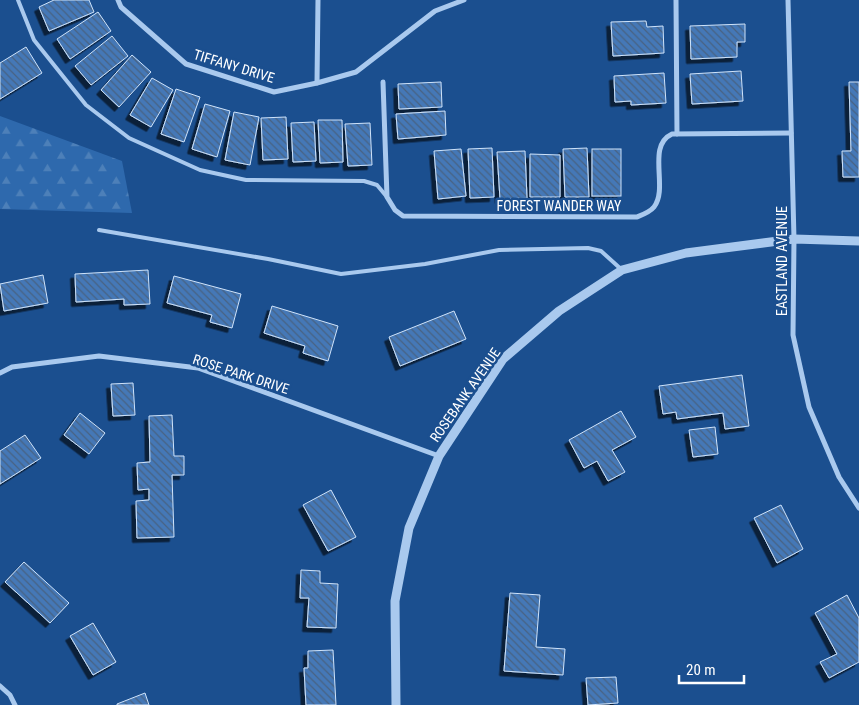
<svg xmlns="http://www.w3.org/2000/svg" width="859" height="705" font-family="'Roboto Condensed',sans-serif">
<defs>
<pattern id="forest-firs" width="22" height="20" patternUnits="userSpaceOnUse" patternTransform="scale(1.25)"><rect width="22" height="20" fill="#2e69ad"/><path d="M5 1l3.5 6h-7zM16 11l3.5 6h-7z" fill="#4d80b9"/></pattern>
<pattern id="building-back-hatch" width="6" height="6" patternUnits="userSpaceOnUse" patternTransform="scale(1.25)"><rect width="6" height="6" fill="#4478b7"/><path d="M-1 5l2 2M0 0l6 6M5-1l2 2" fill="none" stroke="#486282"/></pattern>
<filter id="shadow"><feDropShadow dx="-4.5" dy="4.5" stdDeviation="0" flood-color="#0009"/></filter>
</defs>
<rect width="100%" height="100%" fill="#1b4f8f"/>
<!-- forest -->
<polygon fill="url(#forest-firs)" points="0,116 122,161 132,213 0,209"/>
<!-- building -->
<g fill="url(#building-back-hatch)" stroke="#cfe3fa" filter="url(#shadow)">
<polygon points="54,0 89,0 94,12 49,31 39,7"/>
<polygon points="98,12 111,31 70,59 57,39"/>
<polygon points="646,21 647,27 663,26 664,53 613,56 611,22"/>
<polygon points="745,24 745,42 737,42 737,57 691,59 690,26"/>
<polygon points="112,36 128,56 91,85 75,66"/>
<polygon points="26,47 42,73 0,99 0,63"/>
<polygon points="132,55 151,72 119,107 101,90"/>
<polygon points="741,71 743,101 692,104 690,74"/>
<polygon points="664,73 666,103 631,105 631,101 615,102 614,76"/>
<polygon points="152,78 173,90 151,127 130,115"/>
<polygon points="441,82 442,107 399,109 398,84"/>
<polygon points="849,82 859,82 859,177 843,177 842,151 851,151"/>
<polygon points="176,89 200,97 184,142 161,134"/>
<polygon points="205,104 230,111 217,157 192,149"/>
<polygon points="445,111 446,135 398,139 396,114"/>
<polygon points="234,112 259,117 250,165 225,160"/>
<polygon points="286,117 288,159 263,160 261,118"/>
<polygon points="318,120 342,120 343,162 320,163"/>
<polygon points="314,122 316,161 293,162 291,123"/>
<polygon points="370,123 372,165 348,166 345,124"/>
<polygon points="492,148 494,197 470,198 468,149"/>
<polygon points="587,148 589,197 565,197 563,149"/>
<polygon points="461,149 466,196 438,199 434,151"/>
<rect x="592" y="149" width="29" height="47"/>
<polygon points="525,151 527,198 500,199 497,152"/>
<polygon points="530,154 560,155 560,197 530,197"/>
<polygon points="148,270 150,304 124,305 124,299 76,302 75,274"/>
<polygon points="43,275 48,303 4,311 0,284"/>
<polygon points="174,276 241,294 232,328 210,322 212,315 167,303"/>
<polygon points="272,306 338,326 328,361 303,353 305,346 264,333"/>
<polygon points="454,311 466,339 400,366 389,337"/>
<polygon points="742,375 749,426 725,429 723,413 677,419 676,412 663,414 659,386"/>
<polygon points="133,383 135,415 113,416 111,384"/>
<polygon points="621,411 636,437 612,450 625,472 608,481 597,461 584,468 569,440"/>
<polygon points="80,413 105,433 89,454 64,435"/>
<polygon points="172,415 174,456 184,456 184,475 172,475 174,537 137,538 136,501 149,500 149,489 138,490 137,463 150,462 149,416"/>
<polygon points="715,427 718,454 693,457 689,430"/>
<polygon points="25,435 41,458 0,484 0,451"/>
<polygon points="331,490 356,537 328,551 303,505"/>
<polygon points="781,505 803,549 777,563 754,518"/>
<polygon points="24,562 69,603 50,623 5,582"/>
<polygon points="301,570 320,571 320,583 338,584 336,628 307,627 309,598 300,598"/>
<polygon points="510,593 540,595 536,647 565,649 563,675 504,671"/>
<polygon points="847,595 859,618 859,662 829,678 820,662 837,654 815,613"/>
<polygon points="93,623 116,662 93,675 70,636"/>
<polygon points="333,650 336,705 306,705 304,668 308,668 308,651"/>
<polygon points="616,677 618,703 588,705 586,678"/>
<polygon points="145,693 149,705 117,705 117,704"/>
</g>
<g fill="none" stroke-linecap="round" stroke-linejoin="round">
<!-- service -->
<g stroke="#a9c9ee" stroke-width="4">
<polyline points="18,0 34,40 86,105 129,138 200,170 246,180 364,181 377,185 387,197"/>
<polyline points="99,230 268,259 341,274 425,264 499,250 588,248 601,251 622,270"/>
</g>
<!-- minor -->
<g stroke="#a9c9ee" stroke-width="5">
<polyline points="118,0 121,7 186,64 274,92 317,83 356,72 435,11 464,0"/>
<polyline points="676,0 677,134"/>
<polyline points="788,0 794,239 793,335 809,407 839,477 859,508"/>
<path d="M 383,82 L 387,197 L 395,210 L 403,216 L 637,217 C 642,215 650,212 654,207 C 669,188 646,146 672,134 L 791,133"/>
<polyline points="317,83 318,0"/>
<polyline points="0,373 12,367 99,356 198,368 439,456"/>
<polyline points="0,686 10,695 15,705"/>
</g>
<!-- tertiary -->
<polyline stroke="#a9c9ee" stroke-width="9" points="396,705 395,601 409,528 439,456 503,359 559,311 622,270 686,253 794,239 859,241"/>
</g>
<g text-anchor="middle" dominant-baseline="central" stroke-width="5" stroke-linejoin="round" paint-order="stroke">
<!-- street labels -->
<g font-size="14" fill="#fff" stroke="#1b4f8f">
<text transform="translate(234 66) rotate(17)">TIFFANY DRIVE</text>
<text x="559" y="206">FOREST WANDER WAY</text>
<text transform="translate(782 261) rotate(-90)">EASTLAND AVENUE</text>
<text transform="translate(241 374) rotate(18)">ROSE PARK DRIVE</text>
<text transform="translate(465 395) rotate(-55)">ROSEBANK AVENUE</text>
</g>
</g>
<!-- scale -->
<path d="M679 675v8h65v-8" fill="none" stroke="#ffffff" stroke-width="2.5"/>
<text x="686" y="675" font-size="15" fill="#ffffff" stroke="#1b4f8f" stroke-width="4" paint-order="stroke">20 m</text>
</svg>
